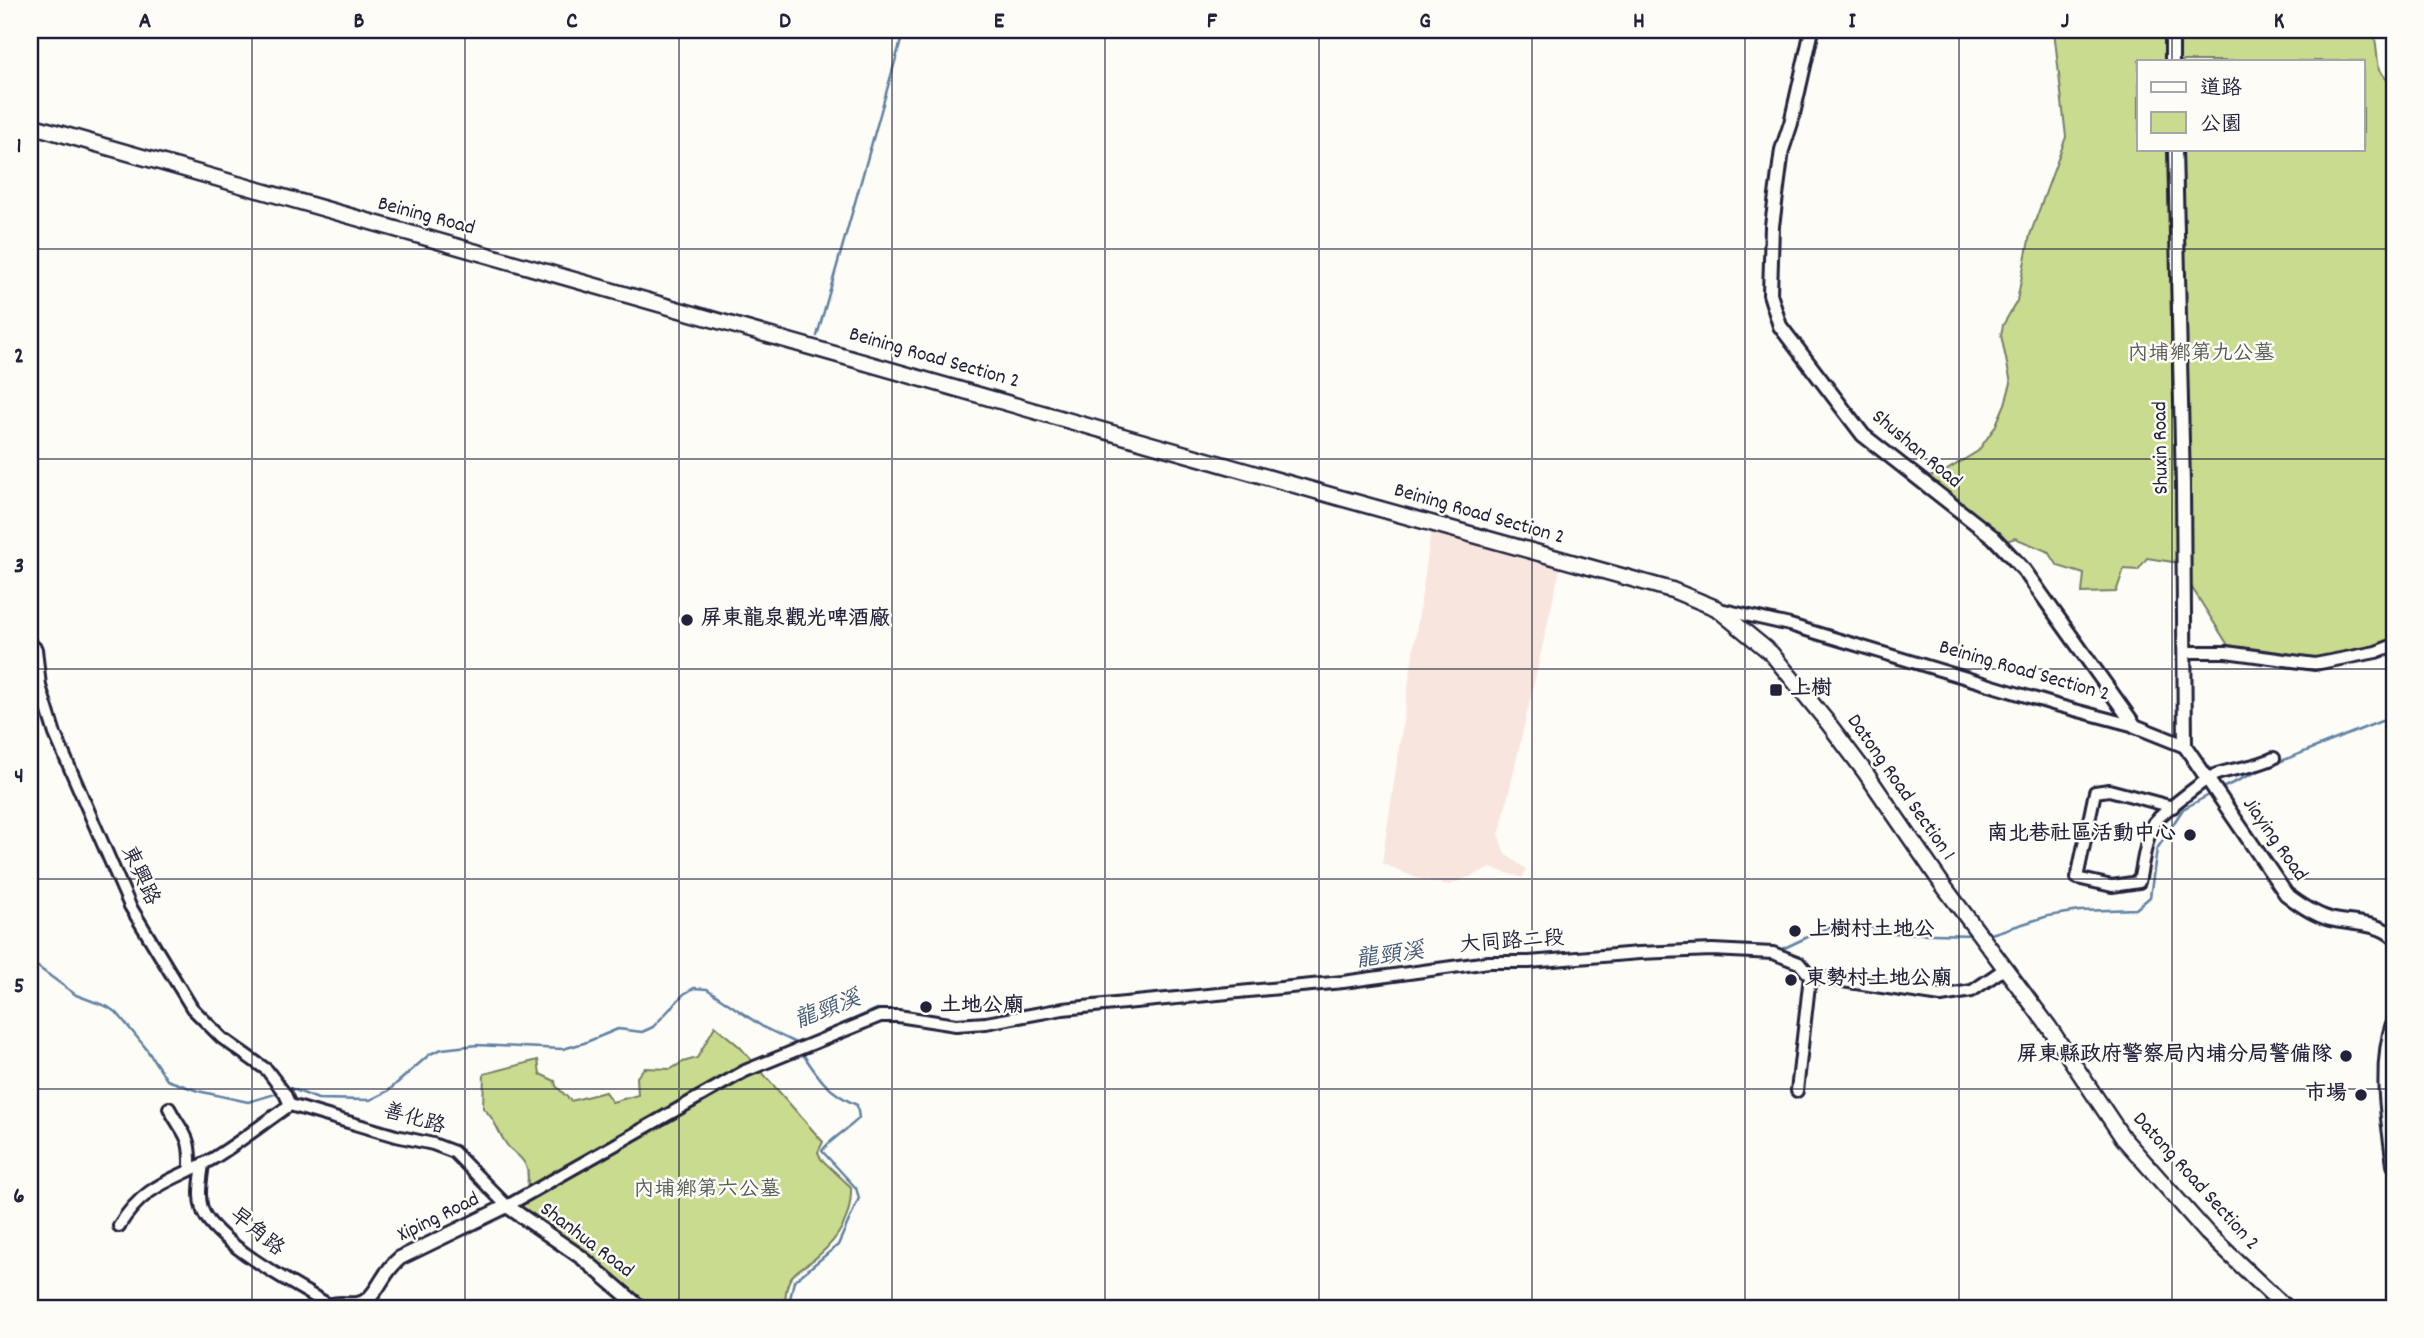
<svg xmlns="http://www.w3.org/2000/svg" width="2424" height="1338" font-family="Dekko,'LXGW WenKai TC',sans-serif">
<rect width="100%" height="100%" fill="#fdfcf7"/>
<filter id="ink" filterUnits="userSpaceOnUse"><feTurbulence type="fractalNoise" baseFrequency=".0143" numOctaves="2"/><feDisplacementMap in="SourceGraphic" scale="14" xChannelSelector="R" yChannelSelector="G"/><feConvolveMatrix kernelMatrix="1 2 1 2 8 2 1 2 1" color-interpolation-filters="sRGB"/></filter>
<g filter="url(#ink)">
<!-- built -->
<polygon fill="#f8e6de" points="1431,532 1560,569 1499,836 1505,854 1526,869 1523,878 1491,868 1449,885 1416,878 1382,863"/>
<!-- green -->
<g fill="#c8db8f" stroke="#757e65" stroke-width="2" fill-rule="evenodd">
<path d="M 2054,30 L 2374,30 L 2379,70 L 2394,88 L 2394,639 L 2366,648 L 2314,659 L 2228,645 L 2189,583 L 2186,564 L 2147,558 L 2138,570 L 2124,569 L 2116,592 L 2082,593 L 2084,574 L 2058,566 L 2049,552 L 2015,538 L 2001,543 L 1927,481 L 1931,476 L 1947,470 L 1978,451 L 1995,427 L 2005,404 L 2011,383 L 2001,335 L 2003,325 L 2017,301 L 2030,235 L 2066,137 ZM 2139,61 L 2363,61 L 2363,149 L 2139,149 Z"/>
<path d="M 715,1026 L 740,1047 L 823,1142 L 818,1152 L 821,1159 L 851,1187 C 852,1215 840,1237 819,1255 C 810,1264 795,1269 789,1281 C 786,1288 785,1301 785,1308 L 647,1308 L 506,1201 L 518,1196 L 527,1188 C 528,1180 529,1173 526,1166 C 522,1156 513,1153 507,1145 C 497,1132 496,1119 483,1108 L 484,1074 L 538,1060 L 540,1074 L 555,1081 L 556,1086 L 571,1101 L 605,1092 L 612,1102 L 638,1095 L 637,1077 L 644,1068 L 671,1069 L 683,1062 L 697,1058 Z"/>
</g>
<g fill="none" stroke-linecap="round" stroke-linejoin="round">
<!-- stream -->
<g stroke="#5e81a1" stroke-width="2.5">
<polyline points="817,336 904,30"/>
<polyline points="2220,789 2269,766 2394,716"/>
<polyline points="1988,935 2048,916 2080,911 2136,909 2150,897 2157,849 2183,809 2211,794"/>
<polyline points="1778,951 1831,926 1858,924 1893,933 1974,935"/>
<polyline points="1502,957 1548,955"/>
<polyline points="30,964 38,967 76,995 108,1007 118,1014 145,1047 167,1080 198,1091 248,1102 278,1093"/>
<polyline points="1130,997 1151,995"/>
<polyline points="974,1019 995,1016"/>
<polyline points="804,1041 877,1009 902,1011"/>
<polyline points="284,1090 290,1088 318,1099 370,1100 388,1091 430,1054 442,1049 477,1045 563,1049 584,1043 618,1029 642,1032 653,1027 684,994 694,988 707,989 763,1027 798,1044"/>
<path d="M 788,1308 L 794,1281 L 838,1245 L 859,1198 L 856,1188 L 822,1151 C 828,1141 849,1129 859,1118 L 857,1105 C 827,1092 818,1077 801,1051"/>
</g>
<!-- minor casing -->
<g stroke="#22223b" stroke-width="16">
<g id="minor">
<polyline points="1719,609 1790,625 2056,705 2135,726"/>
<polyline points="30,643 36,649 40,686 55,734 130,906 192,1008 222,1038 267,1070 285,1094 290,1105 396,1136 433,1144 454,1152 507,1206 745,1071 880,1016 898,1016 956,1025 986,1023 1063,1009 1343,982 1489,962 1529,962 1639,953 1712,950 1773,953 1799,963 1810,976 1941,996 1972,991 2004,969"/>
<polyline points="2185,652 2226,652 2315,664 2376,652 2394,645"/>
<path d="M 2173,807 L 2109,790 L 2095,792 L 2077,878 L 2112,886 L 2139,882 C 2143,864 2145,842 2153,824 C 2158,816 2207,777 2217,774 C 2237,767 2254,768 2274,758"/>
<polyline points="1797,1091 1810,976"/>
<path d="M 169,1108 C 184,1137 191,1133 190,1169"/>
<path d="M 203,1164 C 201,1180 196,1202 206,1217 C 227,1249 295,1285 329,1305"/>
<path d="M 119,1226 C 145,1183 174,1181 214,1158 C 240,1142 265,1122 290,1105"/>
</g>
</g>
<!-- tertiary casing -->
<g stroke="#22223b" stroke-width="18">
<g id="tertiary">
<polyline points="1812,30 1791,123 1782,150 1772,226 1770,294 1780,326 1863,435 1993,537 2024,570 2135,726 2185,746"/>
<polyline points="2172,30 2172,61"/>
<polyline points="2175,149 2183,485 2185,746"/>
<path d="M 2185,746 L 2286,894 C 2300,905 2313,914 2330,919 C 2350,924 2379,922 2394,937"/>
<path d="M 2394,1020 C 2378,1066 2388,1118 2394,1165"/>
<path d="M 325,1308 C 339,1299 356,1310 368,1299 C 381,1287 383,1272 400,1258 L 507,1206 L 581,1257 L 641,1308"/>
</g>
</g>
<!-- secondary casing -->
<g stroke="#22223b" stroke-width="19">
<polyline id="secondary" points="30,125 1337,497 1672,590 1716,608 1771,653 1828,723 1865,772 1942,884 2049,1027 2123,1138 2207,1233 2286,1308"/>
</g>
<!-- minor -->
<use href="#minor" stroke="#fdfcf7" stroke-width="10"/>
<!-- tertiary -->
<use href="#tertiary" stroke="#fdfcf7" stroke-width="12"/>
<!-- secondary -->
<use href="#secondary" stroke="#fdfcf7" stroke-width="14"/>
</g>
</g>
<!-- grid -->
<path fill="none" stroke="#22223b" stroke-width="2" stroke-opacity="0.55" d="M 252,30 L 252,1308M 465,30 L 465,1308M 679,30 L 679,1308M 892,30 L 892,1308M 1105,30 L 1105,1308M 1319,30 L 1319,1308M 1532,30 L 1532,1308M 1745,30 L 1745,1308M 1959,30 L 1959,1308M 2172,30 L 2172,61M 2172,149 L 2172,1308M 30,249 L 2394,249M 30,459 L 2394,459M 30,669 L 2394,669M 30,879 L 2394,879M 30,1089 L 2394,1089"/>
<!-- markers -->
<g fill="#22223b" stroke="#fdfcf7" stroke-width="2.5">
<circle cx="687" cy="620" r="7"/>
<rect x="1769" y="683" width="14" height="14" rx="3.5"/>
<circle cx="2190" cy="835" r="7"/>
<circle cx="1795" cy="931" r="7"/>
<circle cx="1791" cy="980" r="7"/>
<circle cx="926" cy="1007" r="7"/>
<circle cx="2346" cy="1056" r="7"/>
<circle cx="2361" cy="1095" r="7"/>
</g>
<g text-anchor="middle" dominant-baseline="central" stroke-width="5" stroke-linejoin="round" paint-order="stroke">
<!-- street labels -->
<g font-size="21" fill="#22223b" stroke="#fdfcf7">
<text transform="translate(426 217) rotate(15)">Beining Road</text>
<text transform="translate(934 359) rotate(16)">Beining Road Section 2</text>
<text transform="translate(2162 448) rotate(-91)">Shuxin Road</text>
<text transform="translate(1916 450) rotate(40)">Shushan Road</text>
<text transform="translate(1479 515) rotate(16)">Beining Road Section 2</text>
<text transform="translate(2024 672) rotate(16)">Beining Road Section 2</text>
<text transform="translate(1900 788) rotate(55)">Datong Road Section 1</text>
<text transform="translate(2274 840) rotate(55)">Jiaying Road</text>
<text transform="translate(139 876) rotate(65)">東興路</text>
<text transform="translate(1512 943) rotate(-4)">大同路二段</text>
<text transform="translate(414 1120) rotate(16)">善化路</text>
<text transform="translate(2195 1182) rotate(48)">Datong Road Section 2</text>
<text transform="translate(439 1218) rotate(-26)">Xiping Road</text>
<text transform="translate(256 1233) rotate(39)">早角路</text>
<text transform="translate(586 1241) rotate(37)">Shanhua Road</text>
</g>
<!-- park labels -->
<g font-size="21" fill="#545a54" stroke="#fdfcf7">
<text x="2201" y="355">內埔鄉第九公墓</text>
<text x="707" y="1191">內埔鄉第六公墓</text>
</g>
<!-- poi labels -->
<g font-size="21" font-weight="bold" fill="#22223b" stroke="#fdfcf7" text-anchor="start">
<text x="701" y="620">屏東龍泉觀光啤酒廠</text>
<text x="1790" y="690">上樹</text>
<text x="2176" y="835" text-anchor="end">南北巷社區活動中心</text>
<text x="1809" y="931">上樹村土地公</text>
<text x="1805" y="980">東勢村土地公廟</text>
<text x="940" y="1007">土地公廟</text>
<text x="2332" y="1056" text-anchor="end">屏東縣政府警察局內埔分局警備隊</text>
<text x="2347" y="1095" text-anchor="end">市場</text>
</g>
<!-- water labels -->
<g font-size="23" font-style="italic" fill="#455a76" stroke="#fdfcf7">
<text transform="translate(1390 957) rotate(-8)">龍頸溪</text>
<text transform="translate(828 1011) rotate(-21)">龍頸溪</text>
</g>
</g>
<!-- margin -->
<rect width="2424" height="1338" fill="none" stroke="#fdfcf7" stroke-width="77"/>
<!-- legend -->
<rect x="2137" y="60" width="228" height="91" fill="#fdfcf7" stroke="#a5a5ac" stroke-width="2"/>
<rect x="2151" y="82" width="35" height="10" fill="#fdfcf7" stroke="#a5a5ac" stroke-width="2"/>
<text x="2200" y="94" font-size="21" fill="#22223b">道路</text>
<rect x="2151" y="112" width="35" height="21" fill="#c8db8f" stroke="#a5a5ac" stroke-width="2"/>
<text x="2200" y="130" font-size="21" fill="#22223b">公園</text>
<rect x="38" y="38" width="2348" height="1262" fill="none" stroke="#22223b" stroke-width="2.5"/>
<g font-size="23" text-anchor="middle" font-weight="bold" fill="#22223b">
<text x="145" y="27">A</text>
<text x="359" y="27">B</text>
<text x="572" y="27">C</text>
<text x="785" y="27">D</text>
<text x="999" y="27">E</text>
<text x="1212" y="27">F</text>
<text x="1425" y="27">G</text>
<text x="1639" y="27">H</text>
<text x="1852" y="27">I</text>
<text x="2065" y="27">J</text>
<text x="2279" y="27">K</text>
<text x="19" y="152">1</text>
<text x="19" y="362">2</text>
<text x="19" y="572">3</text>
<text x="19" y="782">4</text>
<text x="19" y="992">5</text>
<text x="19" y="1202">6</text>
</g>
</svg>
